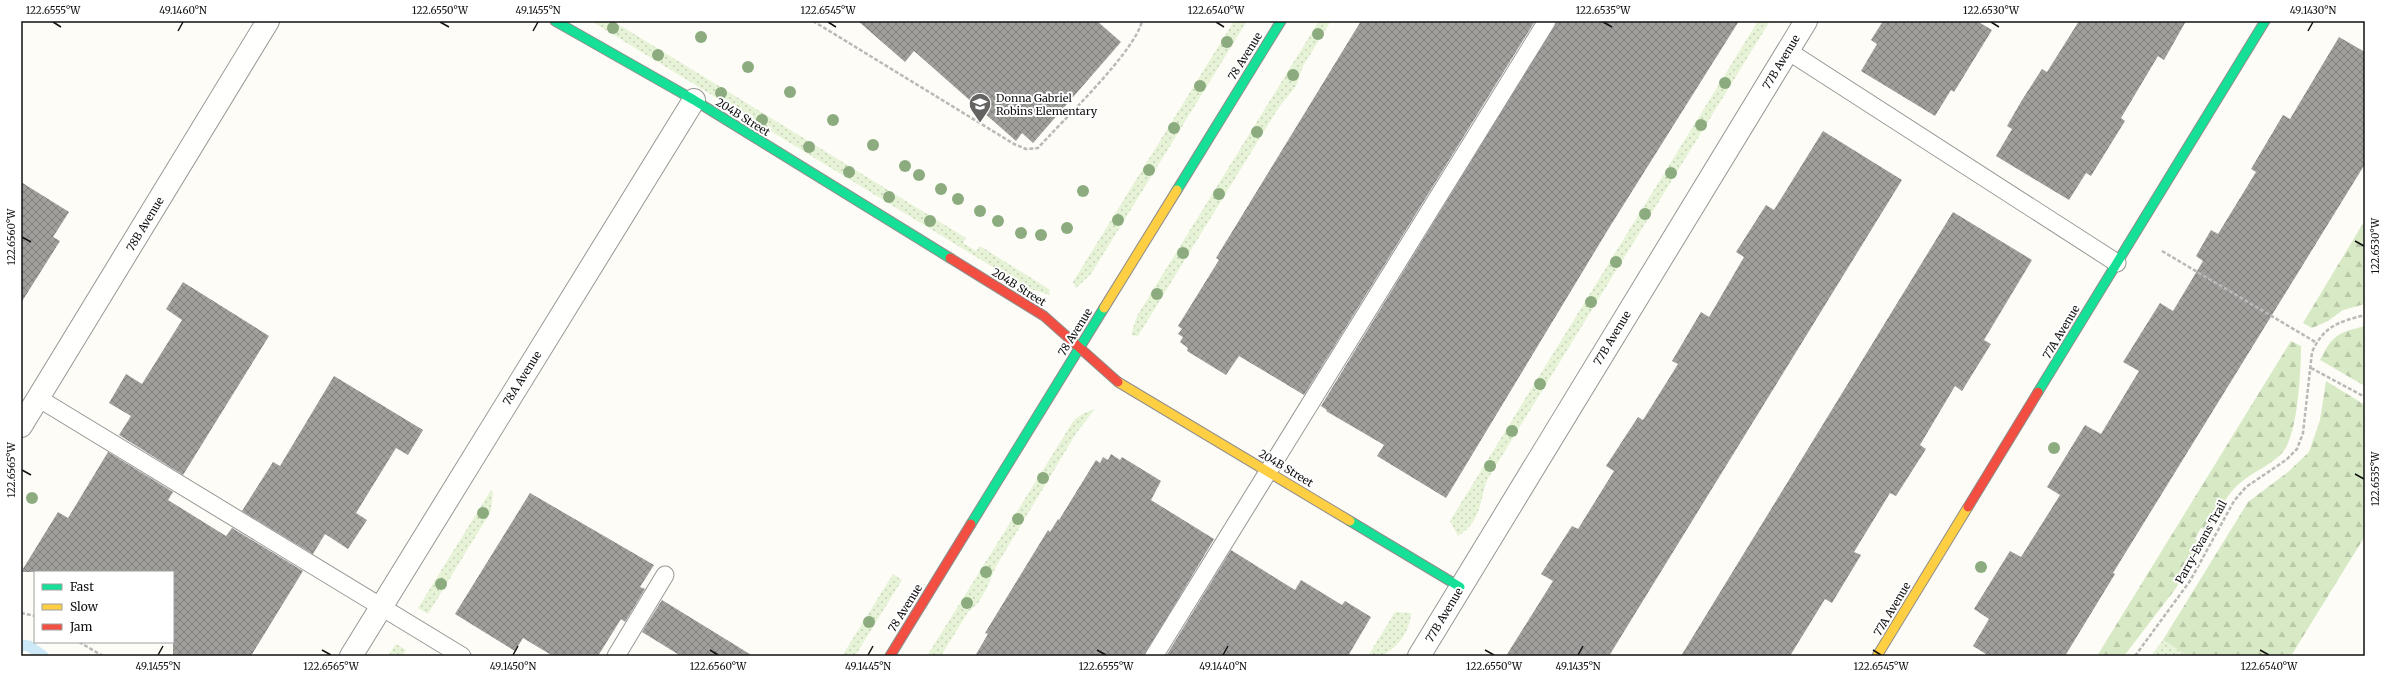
<svg xmlns="http://www.w3.org/2000/svg" width="2386" height="677" font-family="Merriweather,serif">
<defs>
<pattern id="grass-dots" width="8" height="8" patternUnits="userSpaceOnUse"><rect width="8" height="8" fill="#e7f3d7"/><path d="M2 2h.1M6 6h.1" fill="none" stroke="#c5cfb8" stroke-width="1.8" stroke-linecap="round"/></pattern>
<pattern id="forest-firs" width="22" height="20" patternUnits="userSpaceOnUse"><rect width="22" height="20" fill="#d8eac5"/><path d="M5 1l3.5 6h-7zM16 11l3.5 6h-7z" fill="#b8c8a8"/></pattern>
<pattern id="building-cross-hatch" width="8" height="8" patternUnits="userSpaceOnUse"><rect width="8" height="8" fill="#a19f9c"/><path d="M0 0l8 8M0 8l8-8" fill="none" stroke="#82807e"/></pattern>
</defs>
<rect width="100%" height="100%" fill="#fdfcf7"/>
<!-- grass -->
<g fill="url(#grass-dots)">
<polygon points="591,21 613,21 966,238 963,243 976,251 980,246 1049,289 1050,295 1027,288"/>
<polygon points="1234,21 1247,21 1091,274 1076,288 1073,282"/>
<polygon points="1319,21 1331,21 1303,66 1296,86 1277,110 1138,336 1131,335 1137,316"/>
<path d="M 1758,21 L 1770,21 L 1487,480 C 1479,503 1481,522 1458,536 L 1450,521 Z"/>
<polygon points="1095,409 1077,432 995,568 987,588 978,603 968,612 941,656 927,656 1074,420 1084,413"/>
<polygon points="491,490 493,492 491,511 428,614 418,608"/>
<polygon points="893,574 902,580 855,656 842,656"/>
<path d="M 1395,612 L 1411,613 C 1410,630 1399,647 1383,655 C 1379,657 1372,656 1368,656 Z"/>
<polygon points="2163,640 2188,656 2151,656"/>
<polygon points="396,644 406,650 403,656 388,656"/>
</g>
<!-- forest -->
<g fill="url(#forest-firs)">
<polygon points="2365,220 2365,304 2343,310 2328,321 2312,328 2303,323"/>
<path d="M 2365,326 L 2365,386 L 2320,360 C 2333,334 2338,333 2365,326 Z"/>
<path d="M 2291,341 L 2301,346 C 2301,370 2298,436 2282,453 C 2271,465 2253,472 2240,483 C 2225,496 2217,514 2209,531 L 2201,528 L 2195,539 L 2202,543 L 2176,588 L 2124,656 L 2097,656 Z"/>
<polygon points="2326,381 2365,405 2365,536 2291,656 2188,656 2163,640 2248,502 2288,472 2309,452 2320,420"/>
</g>
<g fill="none" stroke-linecap="round" stroke-linejoin="round">
<!-- stream -->
<polyline stroke="#cde8f7" stroke-width="11" points="21,645 29,646 43,656"/>
</g>
<!-- building -->
<g fill="url(#building-cross-hatch)">
<polygon points="858,21 1097,21 1121,42 1033,143 1022,133 1016,141 914,51 905,62"/>
<polygon points="1361,21 1535,21 1304,395 1239,356 1226,375 1187,351 1188,348 1180,342 1183,337 1178,334 1182,329 1178,326 1219,260 1216,258"/>
<polygon points="1557,21 1739,21 1609,228 1446,498 1377,456 1384,445 1326,411 1327,410 1321,406"/>
<polygon points="1883,21 1977,21 1992,30 1954,92 1951,90 1935,116 1861,71 1877,44 1871,40"/>
<polygon points="2079,21 2186,21 2164,60 2158,56 2121,118 2125,121 2091,176 2086,173 2069,200 1996,156 2012,129 2007,126 2022,100 2042,69 2047,72"/>
<polygon points="2339,37 2365,52 2365,164 2113,573 2115,574 2065,656 1989,656 1973,646 1989,619 1974,609 2010,551 2021,557 2060,495 2047,487 2085,425 2101,434 2139,371 2123,362 2160,303 2173,311 2203,261 2196,256 2211,230 2218,234 2256,172 2251,169 2283,115 2290,119"/>
<polygon points="1823,131 1902,180 1609,656 1506,656 1553,581 1541,574 1572,526 1578,529 1614,471 1606,466 1638,417 1643,420 1678,364 1672,361 1701,312 1709,317 1744,257 1736,252 1766,205 1774,210"/>
<polygon points="21,182 69,212 53,237 60,241 21,303"/>
<polygon points="1953,212 2032,260 1984,340 1991,344 1962,391 1955,386 1920,445 1926,449 1896,496 1890,493 1854,552 1861,555 1832,603 1825,599 1790,656 1681,656"/>
<polygon points="183,282 269,336 183,475 119,435 131,416 109,403 126,374 142,384 182,320 166,309"/>
<polygon points="334,376 423,430 408,455 396,448 356,513 367,520 348,549 325,534 313,554 242,511 273,462 280,466"/>
<polygon points="108,452 173,492 168,500 226,536 232,528 303,571 251,656 173,656 173,572 21,572 58,512 68,518"/>
<polygon points="1111,454 1120,460 1122,457 1161,481 1151,500 1214,539 1144,656 975,656 988,634 985,633 1048,530 1050,532 1058,519 1059,520 1096,460 1100,463 1103,457 1108,460"/>
<polygon points="530,493 654,565 640,587 645,589 625,622 621,619 598,656 553,656 523,638 515,651 455,614"/>
<polygon points="1231,550 1295,590 1301,580 1342,605 1345,601 1371,617 1348,656 1166,656"/>
<polygon points="662,600 753,656 681,656 642,632"/>
</g>
<g fill="none" stroke-linecap="round" stroke-linejoin="round">
<!-- lane casing -->
<g stroke="#979795" stroke-width="19">
<g id="lane">
<polyline points="1788,51 2117,263"/>
<polyline points="38,398 462,656"/>
<polyline points="616,656 665,575"/>
<polyline points="1154,656 1547,21"/>
</g>
</g>
<!-- street casing -->
<g stroke="#979795" stroke-width="24">
<g id="street">
<polyline points="21,426 268,21"/>
<polyline points="351,656 694,100"/>
<polyline points="1419,656 1806,21"/>
</g>
</g>
<!-- fast casing -->
<g stroke="#8e8d8b" stroke-width="11">
<g id="fast">
<polyline points="555,21 694,100 950,258"/>
<polyline points="1177,190 1281,21"/>
<polyline points="2038,392 2265,21"/>
<polyline points="1350,521 1460,587"/>
<polyline points="971,524 1104,308"/>
</g>
</g>
<!-- slow casing -->
<g stroke="#8e8d8b" stroke-width="11">
<g id="slow">
<polyline points="1104,308 1177,190"/>
<polyline points="1118,382 1350,521"/>
<polyline points="1877,656 1968,507"/>
</g>
</g>
<!-- jam casing -->
<g stroke="#8e8d8b" stroke-width="11">
<g id="jam">
<polyline points="950,258 1044,316 1118,382"/>
<polyline points="1968,507 2038,392"/>
<polyline points="890,656 971,524"/>
</g>
</g>
<!-- path -->
<g stroke="#b9b9b8" stroke-width="2.5" stroke-dasharray="4 2" stroke-linecap="butt">
<path d="M 813,21 L 1014,144 L 1026,149 L 1038,148 C 1062,121 1135,52 1142,21"/>
<polyline points="2162,251 2317,343"/>
<polyline points="2311,368 2365,397"/>
<polyline points="21,613 35,616"/>
<polyline points="79,642 103,656"/>
<path d="M 2135,656 L 2190,581 L 2234,501 L 2246,487 L 2286,460 L 2297,449 L 2303,433 L 2312,352 C 2324,326 2338,322 2365,315"/>
</g>
<!-- lane -->
<use href="#lane" stroke="#fffffe" stroke-width="17"/>
<!-- street -->
<use href="#street" stroke="#fffffe" stroke-width="22"/>
<!-- fast -->
<use href="#fast" stroke="#16e098" stroke-width="9"/>
<!-- slow -->
<use href="#slow" stroke="#ffcf43" stroke-width="9"/>
<!-- jam -->
<use href="#jam" stroke="#f24e42" stroke-width="9"/>
</g>
<!-- trees -->
<g fill="#8cac80">
<circle cx="613" cy="28" r="6"/>
<circle cx="1318" cy="34" r="6"/>
<circle cx="701" cy="37" r="6"/>
<circle cx="1227" cy="42" r="6"/>
<circle cx="658" cy="55" r="6"/>
<circle cx="748" cy="67" r="6"/>
<circle cx="1293" cy="75" r="6"/>
<circle cx="1725" cy="83" r="6"/>
<circle cx="1200" cy="86" r="6"/>
<circle cx="790" cy="92" r="6"/>
<circle cx="721" cy="93" r="6"/>
<circle cx="762" cy="120" r="6"/>
<circle cx="833" cy="120" r="6"/>
<circle cx="1701" cy="125" r="6"/>
<circle cx="1174" cy="128" r="6"/>
<circle cx="1257" cy="132" r="6"/>
<circle cx="873" cy="145" r="6"/>
<circle cx="809" cy="147" r="6"/>
<circle cx="905" cy="166" r="6"/>
<circle cx="1149" cy="170" r="6"/>
<circle cx="849" cy="172" r="6"/>
<circle cx="1671" cy="173" r="6"/>
<circle cx="919" cy="175" r="6"/>
<circle cx="941" cy="189" r="6"/>
<circle cx="1083" cy="191" r="6"/>
<circle cx="1219" cy="194" r="6"/>
<circle cx="889" cy="197" r="6"/>
<circle cx="958" cy="199" r="6"/>
<circle cx="980" cy="211" r="6"/>
<circle cx="1645" cy="214" r="6"/>
<circle cx="1118" cy="220" r="6"/>
<circle cx="930" cy="221" r="6"/>
<circle cx="998" cy="221" r="6"/>
<circle cx="1067" cy="228" r="6"/>
<circle cx="1021" cy="233" r="6"/>
<circle cx="1041" cy="235" r="6"/>
<circle cx="1183" cy="253" r="6"/>
<circle cx="1616" cy="262" r="6"/>
<circle cx="1157" cy="294" r="6"/>
<circle cx="1591" cy="302" r="6"/>
<circle cx="1540" cy="384" r="6"/>
<circle cx="1512" cy="431" r="6"/>
<circle cx="2054" cy="448" r="6"/>
<circle cx="1490" cy="466" r="6"/>
<circle cx="1043" cy="478" r="6"/>
<circle cx="32" cy="498" r="6"/>
<circle cx="483" cy="513" r="6"/>
<circle cx="1018" cy="519" r="6"/>
<circle cx="1981" cy="567" r="6"/>
<circle cx="986" cy="572" r="6"/>
<circle cx="441" cy="584" r="6"/>
<circle cx="967" cy="603" r="6"/>
<circle cx="869" cy="622" r="6"/>
</g>
<!-- ticks -->
<path fill="none" stroke="#111" stroke-width="1.5" d="M 53,22 L 61,27M 440,22 L 449,27M 828,22 L 836,27M 1216,22 L 1224,27M 1603,22 L 1612,27M 1991,22 L 1999,27M 178,31 L 183,22M 533,31 L 538,22M 2308,31 L 2313,22M 22,237 L 31,242M 2355,241 L 2364,246M 22,470 L 31,475M 2355,474 L 2364,479M 322,650 L 331,655M 710,650 L 718,655M 1097,650 L 1106,655M 1485,650 L 1494,655M 1873,650 L 1881,655M 2260,650 L 2269,655M 158,655 L 163,646M 513,655 L 518,646M 868,655 L 873,646M 1223,655 L 1228,646M 1578,655 L 1583,646"/>
<!-- icons -->
<defs>
<g id="school-pin" transform="scale(1.15)"><path d="M0 17L-7.5 6A9.5 9.5 0 1 1 7.5 6Z" fill="#646362" stroke="#fff"/><path d="M0-5L7-2L0 1L-7-2ZM-4 1L0 2.5L4 1V4Q0 6-4 4Z" fill="#fff"/></g>
</defs>
<g fill-rule="evenodd">
<use href="#school-pin" x="980" y="104"/>
</g>
<g text-anchor="middle" dominant-baseline="central" stroke-width="4" stroke-linejoin="round" paint-order="stroke">
<!-- street labels -->
<g font-size="11" fill="#111" stroke="#fff">
<text transform="translate(1245 56) rotate(-58)">78 Avenue</text>
<text transform="translate(1781 62) rotate(-59)">77B Avenue</text>
<text transform="translate(743 117) rotate(32)">204B Street</text>
<text transform="translate(145 224) rotate(-59)">78B Avenue</text>
<text transform="translate(1019 287) rotate(32)">204B Street</text>
<text transform="translate(1075 332) rotate(-58)">78 Avenue</text>
<text transform="translate(2061 332) rotate(-59)">77A Avenue</text>
<text transform="translate(1612 338) rotate(-59)">77B Avenue</text>
<text transform="translate(522 378) rotate(-58)">78A Avenue</text>
<text transform="translate(1286 468) rotate(31)">204B Street</text>
<text transform="translate(2201 542) rotate(-61)">Parry-Evans Trail</text>
<text transform="translate(905 608) rotate(-58)">78 Avenue</text>
<text transform="translate(1892 609) rotate(-59)">77A Avenue</text>
<text transform="translate(1444 615) rotate(-59)">77B Avenue</text>
</g>
<!-- poi labels -->
<g font-size="11" fill="#111" stroke="#fff" text-anchor="start">
<text x="996" y="98">Donna Gabriel<tspan x="996" dy="13">Robins Elementary</tspan></text>
</g>
</g>
<!-- border -->
<rect width="2386" height="677" fill="none" stroke="#ffffff" stroke-width="44"/>
<!-- legend -->
<rect x="34" y="571" width="140" height="72" fill="#ffffff" stroke="#a0a0a0"/>
<rect x="42" y="584" width="20" height="6" fill="#16e098" stroke="#a0a0a0"/>
<text x="70" y="591" font-size="12" fill="#111111">Fast</text>
<rect x="42" y="604" width="20" height="6" fill="#ffcf43" stroke="#a0a0a0"/>
<text x="70" y="611" font-size="12" fill="#111111">Slow</text>
<rect x="42" y="624" width="20" height="6" fill="#f24e42" stroke="#a0a0a0"/>
<text x="70" y="631" font-size="12" fill="#111111">Jam</text>
<rect x="22" y="22" width="2342" height="633" fill="none" stroke="#111" stroke-width="1.5"/>
<g font-size="10" text-anchor="middle" fill="#111">
<text x="53" y="14">122.6555°W</text>
<text x="183" y="14">49.1460°N</text>
<text x="440" y="14">122.6550°W</text>
<text x="538" y="14">49.1455°N</text>
<text x="828" y="14">122.6545°W</text>
<text x="1216" y="14">122.6540°W</text>
<text x="1603" y="14">122.6535°W</text>
<text x="1991" y="14">122.6530°W</text>
<text x="2313" y="14">49.1430°N</text>
<text transform="translate(11 237) rotate(-90)" y="4">122.6560°W</text>
<text transform="translate(2375 246) rotate(-90)" y="4">122.6530°W</text>
<text transform="translate(11 470) rotate(-90)" y="4">122.6565°W</text>
<text transform="translate(2375 479) rotate(-90)" y="4">122.6535°W</text>
<text x="158" y="670">49.1455°N</text>
<text x="331" y="670">122.6565°W</text>
<text x="513" y="670">49.1450°N</text>
<text x="718" y="670">122.6560°W</text>
<text x="868" y="670">49.1445°N</text>
<text x="1106" y="670">122.6555°W</text>
<text x="1223" y="670">49.1440°N</text>
<text x="1494" y="670">122.6550°W</text>
<text x="1578" y="670">49.1435°N</text>
<text x="1881" y="670">122.6545°W</text>
<text x="2269" y="670">122.6540°W</text>
</g>
</svg>
